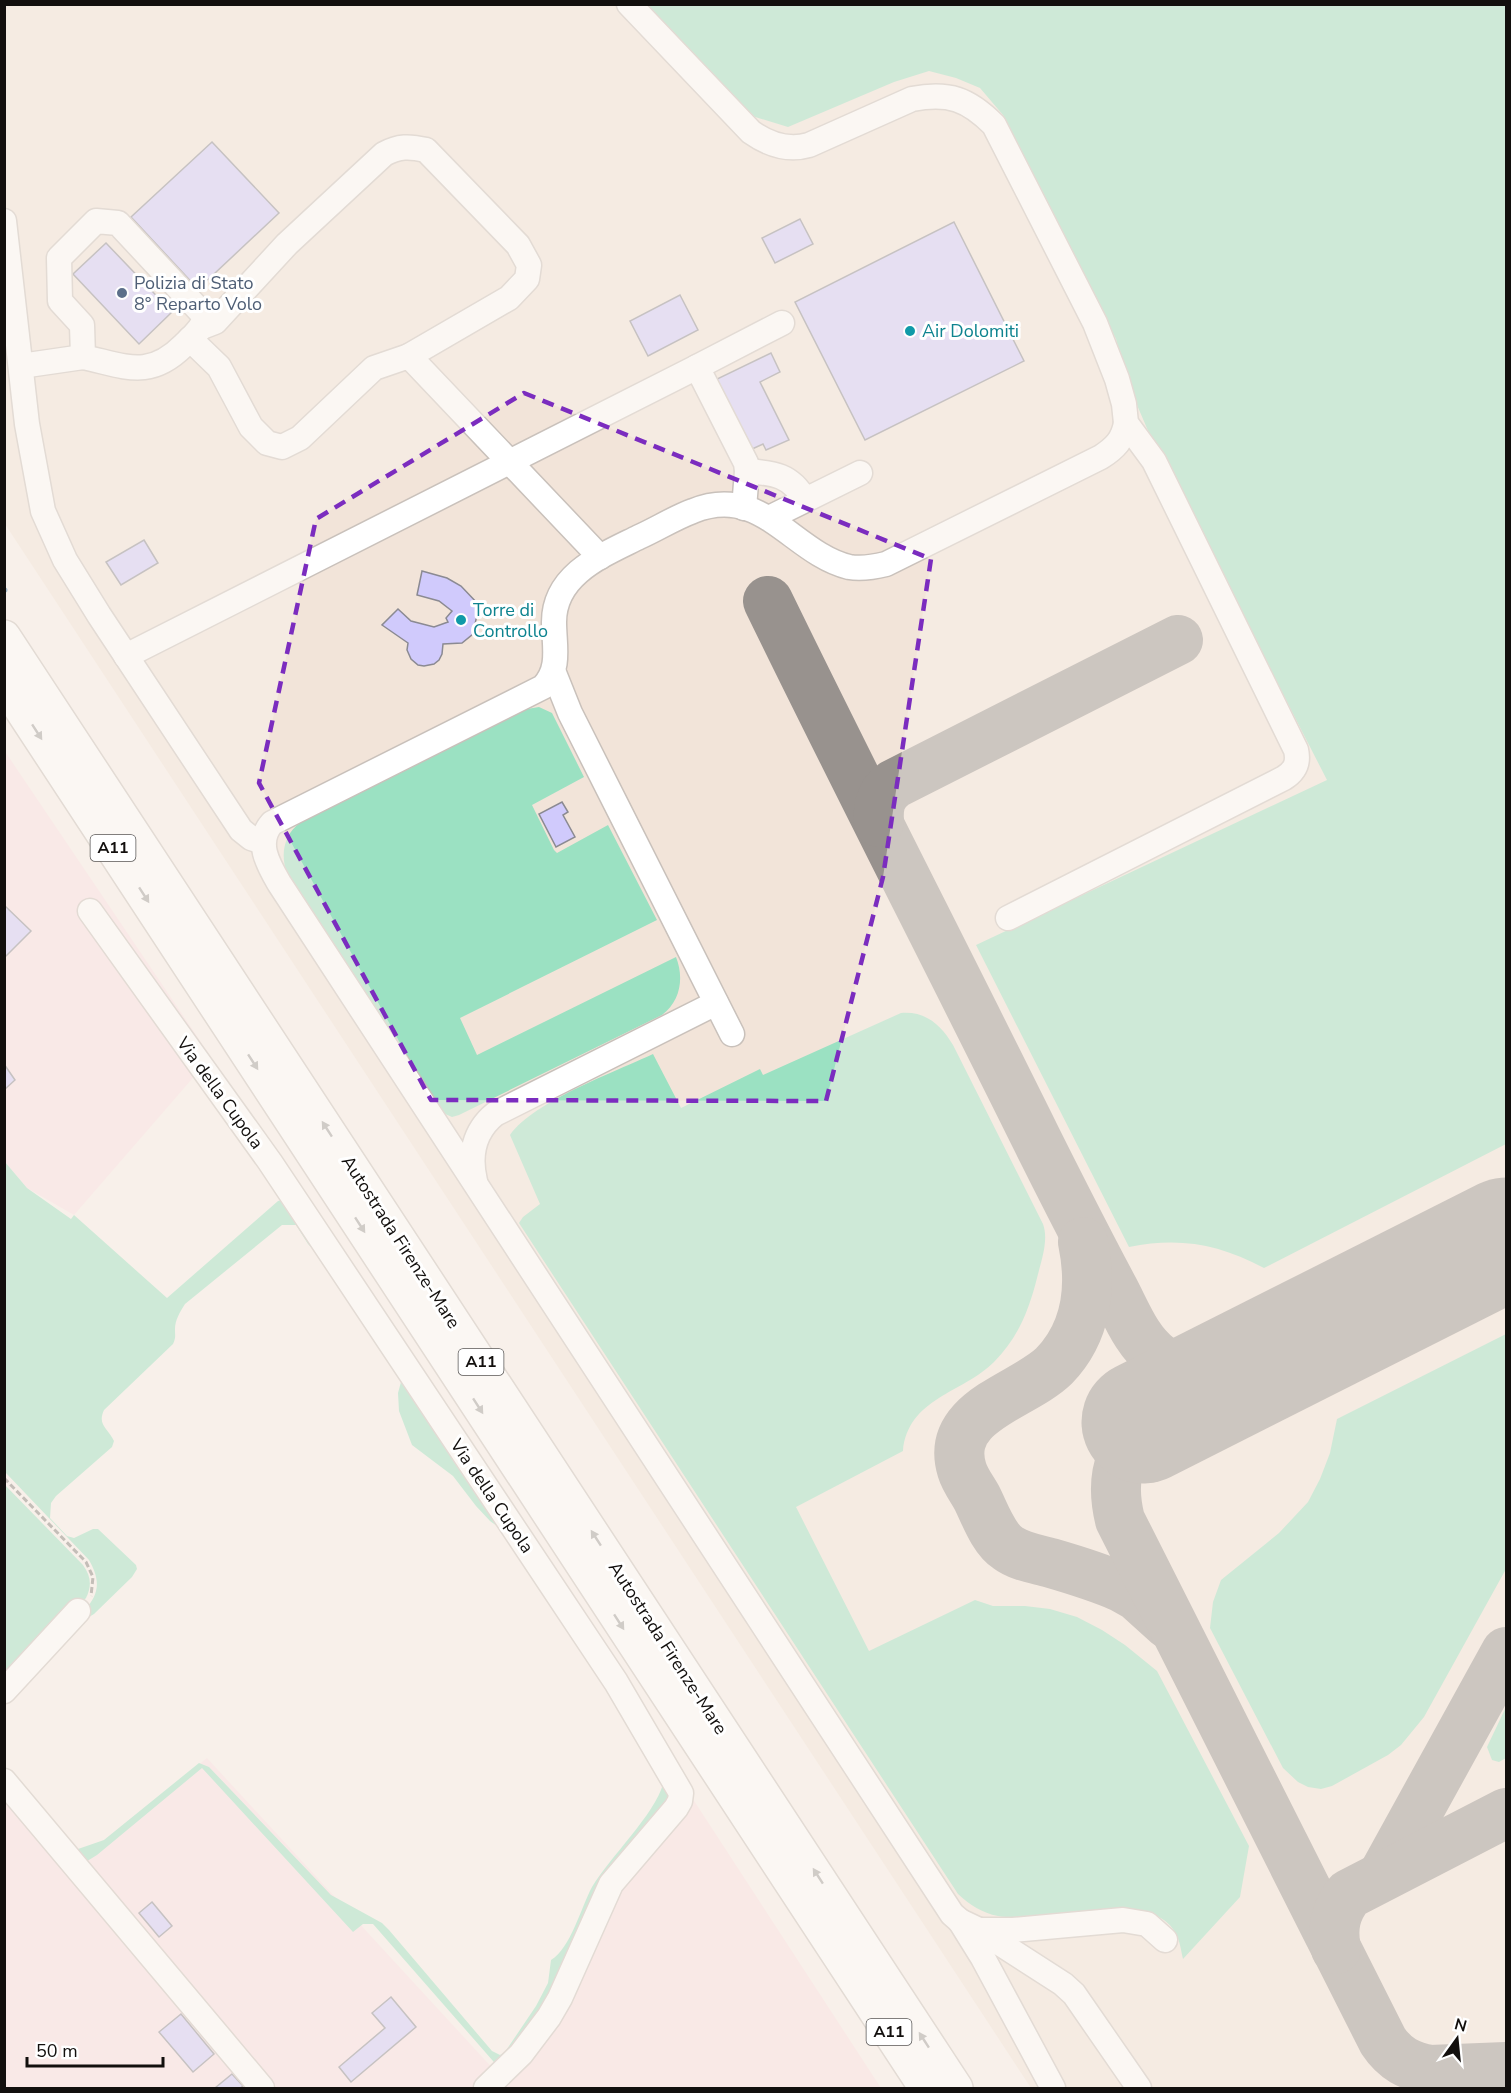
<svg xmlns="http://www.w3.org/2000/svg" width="1511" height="2093" font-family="'Nunito Sans',sans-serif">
<rect width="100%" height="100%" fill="#f8f0ea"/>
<!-- commercial -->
<polygon fill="#fbe0e3" points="689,1793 881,2088 504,2088 561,2019 608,1898"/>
<!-- industrial -->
<g fill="#fbe0e5">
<polygon points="4,750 211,1057 74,1215 27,1188 5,1162"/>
<polygon points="207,1758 508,2085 504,2088 5,2088 4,1786 75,1863"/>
</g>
<!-- built -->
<polygon fill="#f2e4d9" points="5,5 1506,5 1506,2088 1031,2088 5,524"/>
<!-- green -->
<g fill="#9be1c2">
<path d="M 646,5 L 1506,5 L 1506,1144 L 1264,1268 C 1218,1244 1180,1237 1129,1247 L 976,945 L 1327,780 L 1149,433 L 1128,384 L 1116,339 L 1003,115 L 980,88 L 956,78 L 929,71 L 894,82 L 788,127 L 752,116 Z"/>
<path d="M 539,707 L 552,713 L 584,777 L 532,805 L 554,850 L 557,853 L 608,825 L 657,920 L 460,1018 L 477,1055 L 676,957 C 684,977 681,1001 662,1015 L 459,1115 L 452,1117 L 443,1113 L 287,873 C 280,855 284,834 300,823 L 515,714 L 527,709 Z"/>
<path d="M 901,1013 C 926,1011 941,1025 953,1045 L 1043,1224 C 1049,1240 1041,1262 1037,1278 C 1029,1310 1018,1338 994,1362 C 963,1393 908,1398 903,1451 L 796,1507 L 869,1651 L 975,1600 L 993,1606 L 1025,1606 L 1050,1609 L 1077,1617 L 1102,1630 L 1125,1645 L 1157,1671 L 1249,1846 L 1240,1897 L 1183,1959 C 1181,1951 1180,1940 1175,1932 C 1148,1886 1043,1925 998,1916 C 982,1913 970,1905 958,1894 L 519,1223 L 523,1217 L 540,1204 L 510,1135 C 534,1101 615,1072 653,1054 L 681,1108 L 760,1069 L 763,1075 Z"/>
<path d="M 5,1162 L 27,1188 L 71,1219 L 74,1215 L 167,1298 L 278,1201 L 285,1199 L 292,1205 C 338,1270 380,1337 424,1402 C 504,1522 586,1641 662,1764 L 671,1785 L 670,1805 L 605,1881 L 545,2011 L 519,2047 L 500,2069 L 373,1924 L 363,1924 L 353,1932 L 202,1768 L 97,1855 L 84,1863 L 74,1860 L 9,1779 L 4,1773 L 58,1840 L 78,1849 L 104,1840 L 199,1763 L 209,1767 L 331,1895 L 382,1923 L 389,1930 L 492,2051 L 500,2055 L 505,2052 L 536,2006 L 548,1983 L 551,1960 C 571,1948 581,1907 592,1887 C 610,1857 655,1814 663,1784 L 653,1761 L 511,1536 L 490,1521 L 476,1506 L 453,1476 L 412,1445 L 399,1411 L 398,1393 L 401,1382 L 397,1366 L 321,1257 L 308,1244 L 296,1225 L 282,1225 L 185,1304 C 180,1312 175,1320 175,1329 C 175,1336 176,1338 173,1344 L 104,1410 C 97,1425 108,1428 114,1441 L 112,1447 L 56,1496 L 51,1503 L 50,1518 L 67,1536 L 74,1538 L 93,1529 L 98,1529 L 136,1565 L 137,1569 L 132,1577 L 94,1614 L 72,1627 L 58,1640 L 5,1698 C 25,1667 58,1644 81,1615 C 87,1607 94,1600 96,1591 C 99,1580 94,1569 89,1560 L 5,1472 Z"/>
<polygon points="1506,1334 1506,1569 1424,1717 1401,1745 1388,1755 1332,1786 1321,1789 1308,1787 1298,1782 1283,1768 1210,1628 1213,1602 1221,1580 1279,1533 1308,1502 1320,1479 1330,1453 1337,1419"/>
<path d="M 4,1484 L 83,1565 C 91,1576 92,1586 86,1598 L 4,1685 Z"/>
<polygon points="1506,1707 1506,1758 1499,1762 1492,1760 1487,1747"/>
</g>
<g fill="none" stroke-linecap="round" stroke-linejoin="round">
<!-- stream -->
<polyline stroke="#4c82aa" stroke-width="5" points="4,590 5,590"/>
<!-- taxiway -->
<g stroke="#98928e" stroke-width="50">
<path d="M 768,601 C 856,782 948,960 1037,1140 C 1062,1190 1087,1239 1113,1288 C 1126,1312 1136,1341 1159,1358 C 1203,1391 1253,1362 1296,1343"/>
<path d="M 879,822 C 878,806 880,795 894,784 L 1178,640"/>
<path d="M 1083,1242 C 1092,1286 1087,1332 1054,1366 C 1022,1397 944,1411 962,1470 C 965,1480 972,1489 977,1498 C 985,1514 993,1538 1008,1548 C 1020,1557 1037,1559 1051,1563 C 1075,1570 1098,1577 1121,1587 L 1137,1596 L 1168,1624"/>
<path d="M 1161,1412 C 1122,1443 1108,1471 1120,1520 L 1383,2041 C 1395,2059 1409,2066 1430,2070 L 1506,2067"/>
<polyline points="1383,1875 1506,1652"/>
<path d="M 1336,1949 C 1332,1928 1335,1911 1349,1894 L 1506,1813"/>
</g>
<!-- runway -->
<polyline stroke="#98928e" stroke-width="123" points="1143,1422 1506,1239"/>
</g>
<!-- building -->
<g fill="#d0cafc" stroke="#8b8a92" stroke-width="1.5">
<polygon points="212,142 279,213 198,289 131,217"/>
<polygon points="800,219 813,244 775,263 762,238"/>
<polygon points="954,222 1024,361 865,440 795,302"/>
<polygon points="106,243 172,312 139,344 73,274"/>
<polygon points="680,295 698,330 648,356 630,321"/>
<polygon points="771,353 780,372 760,382 789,440 766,450 763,444 750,450 715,380"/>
<polygon points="144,540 158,563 121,585 106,562"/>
<polygon points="422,571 447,578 461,586 479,605 473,634 462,643 443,644 442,654 439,660 434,664 424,666 418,665 411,659 407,650 408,643 382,625 398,609 411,621 434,627 448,622 446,618 452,611 439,601 417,595"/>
<polygon points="562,802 568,812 563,815 575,837 556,847 539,814"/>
<polygon points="4,905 31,931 4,958"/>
<polygon points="4,1064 15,1080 4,1090"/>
<polygon points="152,1902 172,1926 159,1937 139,1913"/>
<polygon points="391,1997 416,2027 351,2082 339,2067 385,2028 372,2013"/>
<polygon points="181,2014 214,2054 193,2072 159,2032"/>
<polygon points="232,2074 243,2086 240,2088 215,2088"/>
</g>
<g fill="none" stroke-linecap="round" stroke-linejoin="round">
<!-- minor casing -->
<g stroke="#c9c1bb" stroke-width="27">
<g id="minor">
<path d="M 629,4 L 751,132 C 768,144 788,151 809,145 L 912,99 C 949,92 968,99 994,125 L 1095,323 L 1117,379 L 1124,404 L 1126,423 L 1154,461 L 1296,750 C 1299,763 1295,771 1284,778 L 1008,918"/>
<polyline points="4,221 27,424 43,511 65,560 99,615 241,830 251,838 263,842"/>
<path d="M 96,221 L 118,223 L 200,311 L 205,319 C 201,330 192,337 184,345 C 149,380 126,366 83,357 L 82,325 L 60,301 L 59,258 Z"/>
<path d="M 202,327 L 215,322 L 287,244 L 384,154 C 399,146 409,146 426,150 L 518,245 L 529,265 L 527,279 L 509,298 L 409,356"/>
<polyline points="190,339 219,367 251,427 267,443 282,447 300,438 374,368 409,356 600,557"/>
<polyline points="21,366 83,357"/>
<polyline points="697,367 782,323"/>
<path d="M 1126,423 C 1123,440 1115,448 1101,457 L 886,564 C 874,567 861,569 849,567 C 792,553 762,483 693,511 C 674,518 657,529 639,537 C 603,555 554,574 554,622 C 554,646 561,668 543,687 L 272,823 C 255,842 268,864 279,883 L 952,1914 L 960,1921 L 979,1930 L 1063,1984 L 1074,1994 L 1139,2088"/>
<path d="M 747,471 C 774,473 791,475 805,500"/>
<polyline points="769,518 860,473"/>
<polyline points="126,656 697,367 746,463 747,471 744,508"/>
<polyline points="554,673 570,713 732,1034"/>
<polyline points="90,911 270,1162 306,1216 616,1682 681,1793 680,1801 676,1808 611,1884 560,1998 549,2017 521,2054 486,2088"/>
<path d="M 475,1181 C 469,1156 474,1131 495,1114 L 716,1003"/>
<polyline points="4,1691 78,1611"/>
<polyline points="4,1781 262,2088"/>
<polyline points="960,1921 983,1958 1053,2088"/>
<polyline points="979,1930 1013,1930 1123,1920 1147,1924 1165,1940"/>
</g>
</g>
<!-- highway casing -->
<g stroke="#c9c1bb" stroke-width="36">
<g id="highway">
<polyline points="4,637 956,2088"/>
<polyline points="4,683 926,2088"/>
</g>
</g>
<!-- path -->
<polyline stroke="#86817d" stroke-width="3" stroke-dasharray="6 3" stroke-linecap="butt" points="4,1478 86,1562 93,1577 91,1596"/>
<!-- minor -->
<use href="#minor" stroke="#fff" stroke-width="24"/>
<!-- highway -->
<use href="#highway" stroke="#fff" stroke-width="33"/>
</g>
<!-- one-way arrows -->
<defs><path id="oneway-solid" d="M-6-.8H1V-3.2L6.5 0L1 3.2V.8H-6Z" transform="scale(1.5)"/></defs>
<g fill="#a09f9e">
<use href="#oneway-solid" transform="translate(37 732) rotate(57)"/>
<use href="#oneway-solid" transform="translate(144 895) rotate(57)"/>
<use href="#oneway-solid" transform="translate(253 1062) rotate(57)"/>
<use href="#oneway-solid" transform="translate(327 1129) rotate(-123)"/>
<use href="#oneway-solid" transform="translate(360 1225) rotate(57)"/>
<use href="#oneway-solid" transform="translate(478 1406) rotate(57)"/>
<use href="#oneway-solid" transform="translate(596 1538) rotate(-123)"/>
<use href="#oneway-solid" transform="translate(619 1622) rotate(57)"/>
<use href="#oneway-solid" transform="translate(818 1876) rotate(-123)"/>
<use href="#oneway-solid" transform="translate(924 2040) rotate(-123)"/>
</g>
<!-- marked area -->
<path d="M0 0H1511V2093H0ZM 524,393 L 931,559 L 883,877 L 826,1101 L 431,1100 L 259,783 L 316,519 Z" fill="#f8f0ea" fill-opacity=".55" fill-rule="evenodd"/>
<path fill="none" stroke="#7b2cbf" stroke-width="4.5" stroke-dasharray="12 8" stroke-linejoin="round" d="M 524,393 L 931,559 L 883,877 L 826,1101 L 431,1100 L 259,783 L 316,519 Z"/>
<!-- markers -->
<circle fill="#5c6f8a" stroke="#fff" stroke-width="2" cx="122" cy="293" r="6"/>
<g fill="#0f9aa8" stroke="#fff" stroke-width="2">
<circle cx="910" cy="331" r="6"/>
<circle cx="461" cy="620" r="6"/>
</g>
<g text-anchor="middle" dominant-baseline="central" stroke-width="6" stroke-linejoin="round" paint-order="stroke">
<!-- shield labels -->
<g fill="#fff" stroke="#595756" stroke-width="1.5">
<rect x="90.5" y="835" width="45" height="26" rx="4.5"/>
<rect x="458.5" y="1349" width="45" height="26" rx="4.5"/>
<rect x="866.5" y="2019" width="45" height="26" rx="4.5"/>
</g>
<g font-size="16" font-weight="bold" fill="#120f0d">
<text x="113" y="848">A11</text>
<text x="481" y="1362">A11</text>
<text x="889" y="2032">A11</text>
</g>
<!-- service labels -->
<g font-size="18" fill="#4e5e75" stroke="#fff" text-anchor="start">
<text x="134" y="283">Polizia di Stato<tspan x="134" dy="21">8° Reparto Volo</tspan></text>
</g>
<!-- culture labels -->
<g font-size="18" fill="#0d838f" stroke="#fff" text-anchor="start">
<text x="922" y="331">Air Dolomiti</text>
<text x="473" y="610">Torre di<tspan x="473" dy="21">Controllo</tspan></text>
</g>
<!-- street labels -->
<g font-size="18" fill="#120f0d" stroke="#fff">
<text transform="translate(220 1093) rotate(54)">Via della Cupola</text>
<text transform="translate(401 1242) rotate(57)">Autostrada Firenze-Mare</text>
<text transform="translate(492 1496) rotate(56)">Via della Cupola</text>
<text transform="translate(668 1648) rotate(57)">Autostrada Firenze-Mare</text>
</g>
</g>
<!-- border -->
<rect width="1511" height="2093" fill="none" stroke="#120f0d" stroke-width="12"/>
<!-- north arrow -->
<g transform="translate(1457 2039) rotate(15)" stroke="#ffffff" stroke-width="4.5" paint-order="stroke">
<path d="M0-4.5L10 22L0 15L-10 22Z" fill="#120f0d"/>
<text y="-9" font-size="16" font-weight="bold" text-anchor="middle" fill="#120f0d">N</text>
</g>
<!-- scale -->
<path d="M27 2057v9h136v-9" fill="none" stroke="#120f0d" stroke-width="3"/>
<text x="36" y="2057" font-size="18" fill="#120f0d" stroke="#ffffff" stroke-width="4.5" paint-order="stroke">50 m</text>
</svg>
